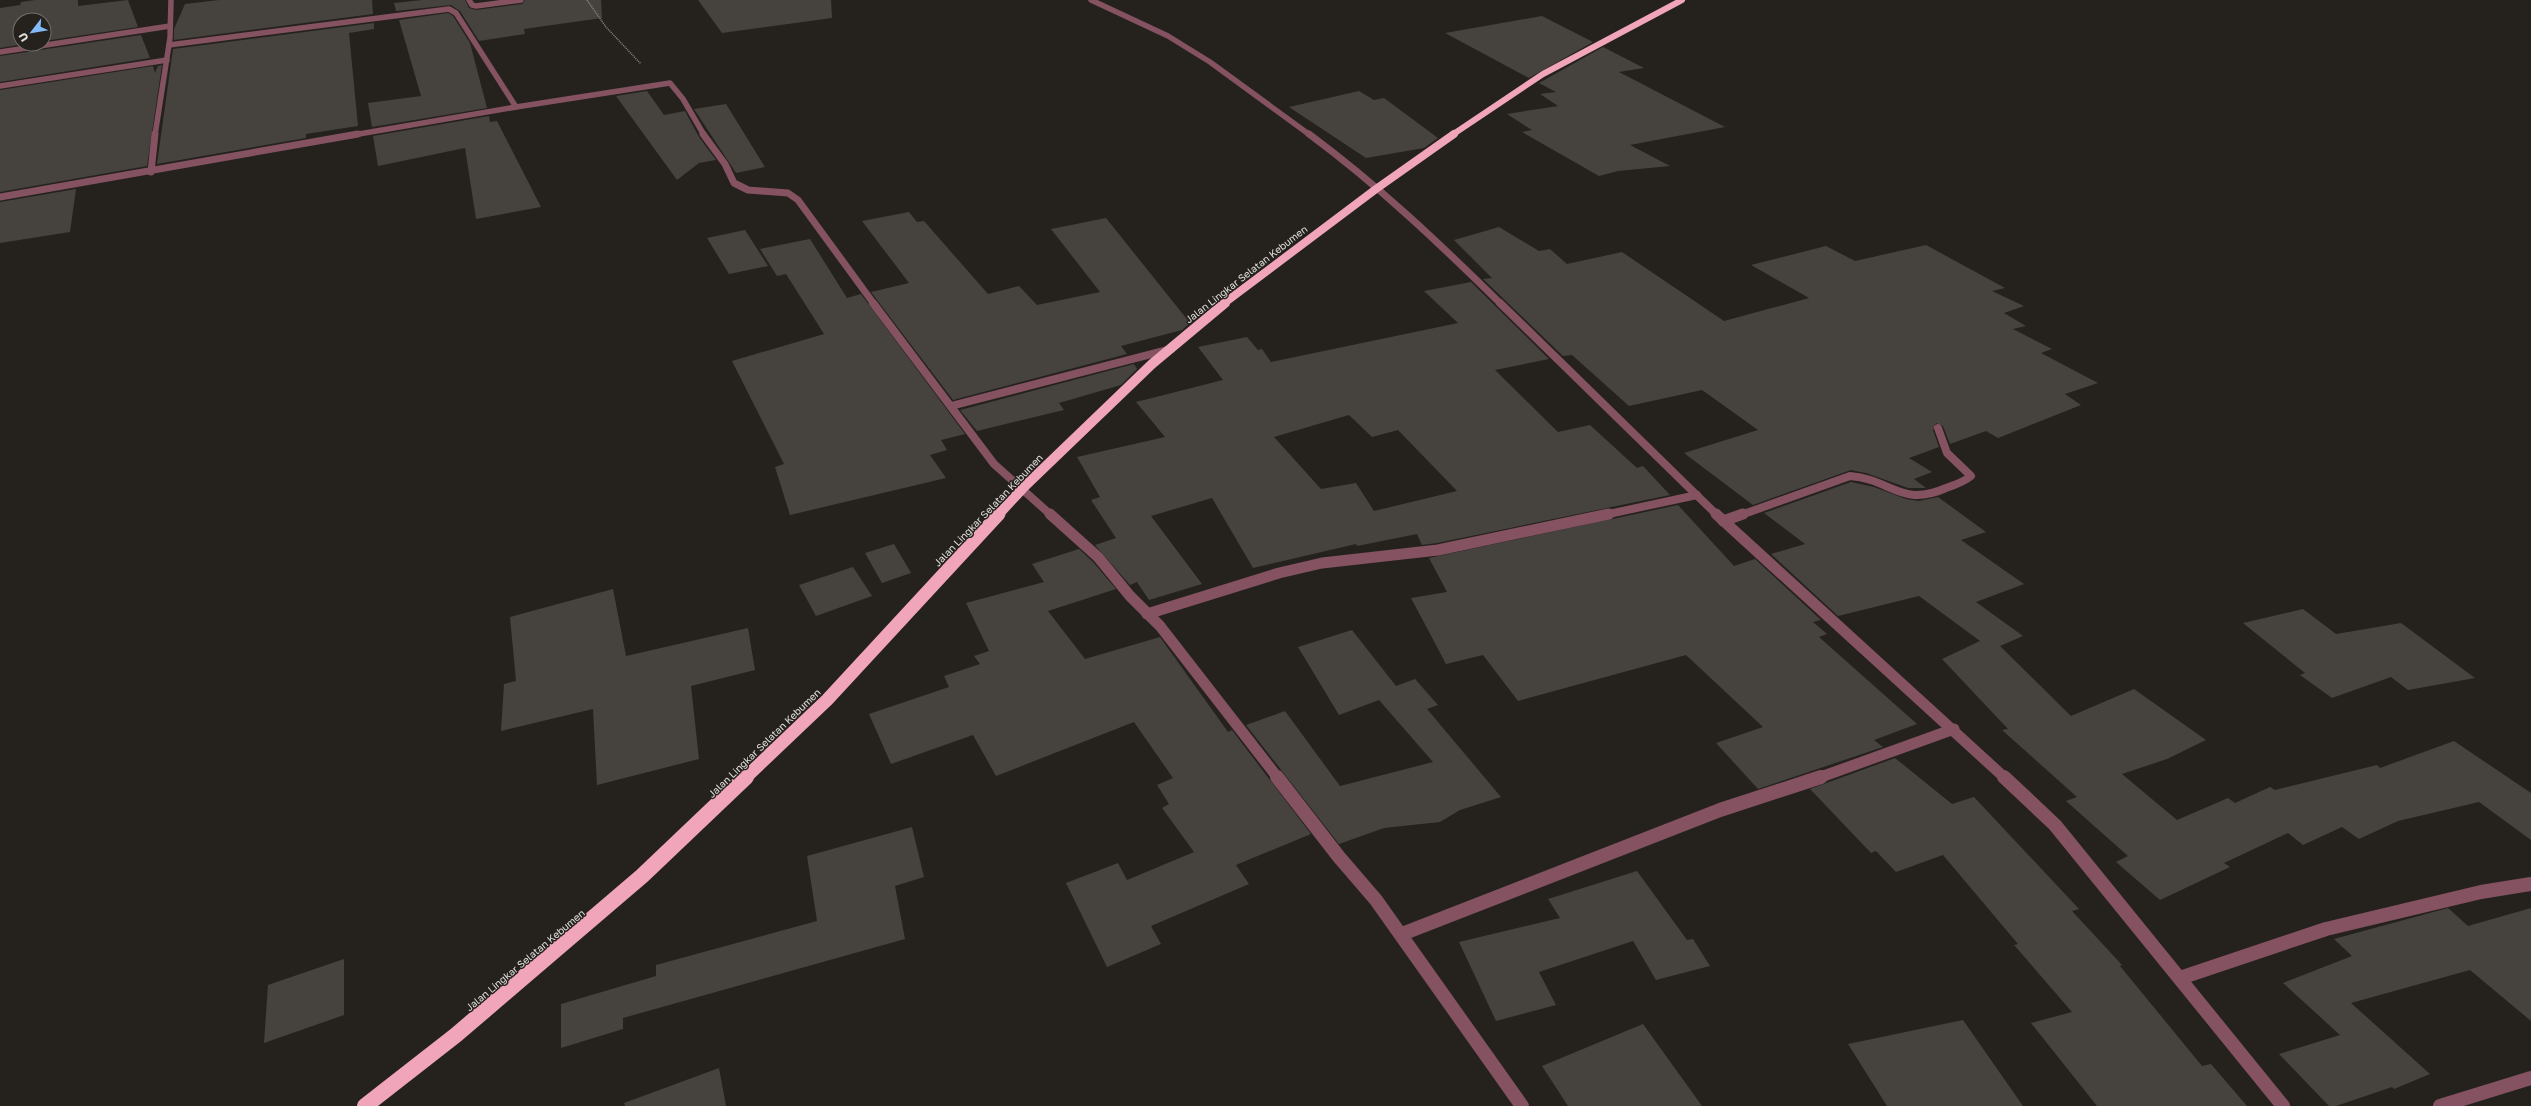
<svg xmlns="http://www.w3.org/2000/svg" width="2531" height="1106" font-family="'Golos Text',sans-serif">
<rect width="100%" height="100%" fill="#25221e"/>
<!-- building -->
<g fill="#46423e" fill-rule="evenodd">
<polygon points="35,0 78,0 78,6 128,0 138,27 44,41 44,20 20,20 20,44 24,44 0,48 0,8 20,5 21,2"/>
<polygon points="219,0 372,0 373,14 174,40 174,29 185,4"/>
<polygon points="422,0 465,0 469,8 476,10 522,4 525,0 601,0 602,18 524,29 525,34 479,41 460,11 451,5 396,11 394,3"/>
<polygon points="698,0 831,0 832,18 722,33"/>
<polygon points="448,13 453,16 470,43 487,108 372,127 368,103 421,96 399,20"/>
<polygon points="1542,16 1593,42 1529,78 1445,33"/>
<polygon points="374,23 374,29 349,33 358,126 306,134 306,138 157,164 173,49"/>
<polygon points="141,35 150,58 0,82 0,56"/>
<polygon points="1603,47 1644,68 1619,72 1725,127 1630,145 1670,166 1618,171 1599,176 1522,132 1532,130 1507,114 1558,106 1540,94 1556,92 1539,83"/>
<polygon points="162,65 147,166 0,192 0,90 153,66 155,73 158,66"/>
<polygon points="647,91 664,115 685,111 699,137 716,160 699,163 677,180 616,96"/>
<polygon points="1359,91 1374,100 1384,98 1438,138 1424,148 1366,158 1289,107"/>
<polygon points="726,104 765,167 736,173 694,109"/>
<polygon points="489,116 490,122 497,121 541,207 476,219 465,148 378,166 373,136"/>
<polygon points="76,189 70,232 0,243 0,202"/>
<polygon points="909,212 917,222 924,221 988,294 1019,286 1037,305 1100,292 1051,229 1106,218 1190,323 1182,330 1121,346 1127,354 953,400 871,292 909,283 862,221"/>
<polygon points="1499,227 1539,251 1550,249 1567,264 1622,252 1724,321 1809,298 1751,265 1826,246 1855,261 1926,245 2005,288 1992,291 2024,306 2004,313 2026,326 2013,329 2052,349 2041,353 2098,383 2065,394 2081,405 1998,438 1986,431 1950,444 1943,426 1936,423 1933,430 1939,447 1909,458 1932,472 1914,479 1926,488 1908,488 1866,473 1851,470 1753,505 1684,453 1758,430 1702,390 1629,406 1572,355 1563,356 1483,279 1492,278 1454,240"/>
<polygon points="745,230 768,266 729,274 707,238"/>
<polygon points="810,239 847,298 861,294 965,434 941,440 947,450 930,455 946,478 790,515 775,467 784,464 732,361 824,334 786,274 777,276 760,249"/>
<path d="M 1471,282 L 1549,359 L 1495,370 L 1558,432 L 1590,425 L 1637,468 L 1643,466 L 1670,495 L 1437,543 L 1422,545 L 1417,534 L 1357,546 L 1356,544 L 1253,568 L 1212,498 L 1151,516 L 1202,584 L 1149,600 L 1137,582 L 1130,585 L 1095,545 L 1116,538 L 1091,500 L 1100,497 L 1077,457 L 1165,437 L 1136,402 L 1223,380 L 1198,347 L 1247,337 L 1258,350 L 1262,349 L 1271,362 L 1458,323 L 1424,291 ZM 1349,415 L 1372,437 L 1398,430 L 1457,491 L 1374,511 L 1356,483 L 1321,489 L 1274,437 Z"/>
<polygon points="1134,364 1137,369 1121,385 1059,403 1064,410 977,431 960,410"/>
<polygon points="1851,482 1874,487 1906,499 1919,501 1938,497 1986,532 1961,540 2024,584 1976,602 2023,636 2000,646 2071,716 2134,689 2206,740 2167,759 2122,774 2177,820 2228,798 2235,803 2270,787 2275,790 2377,765 2380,768 2454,741 2531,793 2531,840 2479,802 2398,821 2359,839 2342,827 2303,845 2288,833 2224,863 2230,867 2160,900 2116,862 2128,856 2066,801 2077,797 2002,730 2008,729 1942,659 1980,641 1919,596 1838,616 1771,554 1805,544 1764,513"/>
<polygon points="1678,505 1734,566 1755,559 1821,620 1813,622 1827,634 1819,637 1917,724 1874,740 1883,747 1758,789 1716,743 1763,727 1686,655 1518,701 1483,655 1446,664 1411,598 1447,592 1429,558"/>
<polygon points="894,544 911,573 882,583 865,553"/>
<polygon points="1079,549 1093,562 1116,589 1048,611 1085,659 1160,637 1228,732 1232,730 1311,834 1236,865 1249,884 1151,926 1161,944 1107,967 1066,883 1118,863 1127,880 1194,852 1162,808 1169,804 1157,785 1173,778 1134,722 996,776 973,735 891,764 869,714 949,687 944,676 980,664 974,656 989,651 966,603 1044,582 1032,564"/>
<polygon points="853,567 872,596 816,616 799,585"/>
<polygon points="613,589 626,656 748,628 755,670 691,686 699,759 597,785 593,709 501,731 504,684 516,681 510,617"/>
<polygon points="2303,609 2336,634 2401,623 2475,678 2408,690 2391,677 2332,698 2300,675 2305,673 2243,623"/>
<polygon points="1352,630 1396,686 1415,679 1438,705 1427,709 1501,797 1460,810 1440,822 1384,828 1339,844 1246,725 1285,711 1340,786 1433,762 1379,700 1339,715 1298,647"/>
<polygon points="1895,758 1952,804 1974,797 2079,909 2072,911 2122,965 2120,966 2202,1066 2211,1064 2247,1106 2097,1106 2031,1023 2072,1012 2014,945 2018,944 1943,855 1896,872 1876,851 1871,853 1810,789"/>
<polygon points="912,827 924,877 895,886 905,939 623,1018 623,1029 561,1048 561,1004 656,976 656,965 817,921 807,856"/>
<polygon points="1637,871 1687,940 1693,939 1710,966 1656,980 1633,941 1539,972 1556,1005 1496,1021 1459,942 1560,918 1548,899"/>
<polygon points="2448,908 2468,926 2531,908 2531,1021 2470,970 2351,1003 2430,1074 2394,1089 2392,1087 2336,1106 2329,1106 2279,1054 2340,1035 2283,983 2352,956 2334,939"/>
<polygon points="344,959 344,1015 264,1043 268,985"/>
<polygon points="1963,1020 2023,1106 1887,1106 1848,1044"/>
<polygon points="1643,1024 1702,1106 1568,1106 1542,1066"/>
<polygon points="719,1068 726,1106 625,1106 624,1103"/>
</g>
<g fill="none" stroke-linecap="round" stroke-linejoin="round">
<!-- path -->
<polyline stroke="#8b8985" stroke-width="1.5" stroke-dasharray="1 1" stroke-linecap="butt" points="587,0 606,27 641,64"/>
<!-- minor-far4 -->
<g stroke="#845261" stroke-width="5.5">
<polyline points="469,0 472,5 476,6 521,0"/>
<polyline points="1091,0 1168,36 1210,62 1310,135"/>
<polyline points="169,45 449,9 456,13 516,107 353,135"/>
<polyline points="0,52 170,26"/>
<polyline points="0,86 167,60"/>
<polyline points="516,107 670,83 683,99 704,135"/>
<polyline points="155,135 170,38 171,0"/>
</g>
<!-- minor-far3 -->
<g stroke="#845261" stroke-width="7">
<polyline points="703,134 725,164 734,183 748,190 788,193 798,200 874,304"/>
<path d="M 1309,134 C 1378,185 1440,244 1501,304"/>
<polyline points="151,172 155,134"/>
<polyline points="0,197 358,134"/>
</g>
<!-- minor-far2 -->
<g stroke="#845261" stroke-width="8">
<polyline points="873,303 994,464 1051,515"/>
<polyline points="1500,303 1717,515"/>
<polyline points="951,406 1171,349"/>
<polyline points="1604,515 1697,495"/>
<path d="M 1741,515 L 1850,476 C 1891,479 1901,508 1946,488 C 1955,485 1964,482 1971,476 L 1947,453 L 1938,428"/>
</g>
<!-- minor-far1 -->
<g stroke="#845261" stroke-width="11">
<polyline points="1050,514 1098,557 1130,596 1160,626 1278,778"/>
<polyline points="1716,514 2005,778"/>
<polyline points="1723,521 1743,514"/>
<polyline points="1147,614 1279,573 1322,563 1438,550 1609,514"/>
<polyline points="1818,778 1954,729"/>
</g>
<!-- minor -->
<g stroke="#845261" stroke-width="14">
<polyline points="1277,777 1339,857 1376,900 1522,1106"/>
<polyline points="2004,777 2055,825 2283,1106"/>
<polyline points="1402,934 1720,810 1821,777"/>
<polyline points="2180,978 2326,929 2481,892 2531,884"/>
<polyline points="2440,1106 2531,1078"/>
</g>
<!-- highway-far4 -->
<polyline stroke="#f1a5bb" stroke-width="6" points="1452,135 1543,74 1682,0"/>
<!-- highway-far3 -->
<polyline stroke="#f1a5bb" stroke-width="8" points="1223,304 1376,189 1454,134"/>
<!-- highway-far2 -->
<polyline stroke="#f1a5bb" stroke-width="10" points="998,515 1023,488 1152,364 1225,303"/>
<!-- highway-far1 -->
<polyline stroke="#f1a5bb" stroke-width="13" points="745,778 827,700 999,514"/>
<!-- highway -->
<polyline stroke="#f1a5bb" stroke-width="16" points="365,1106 456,1035 642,876 746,777"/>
</g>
<g text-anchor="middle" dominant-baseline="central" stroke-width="3" stroke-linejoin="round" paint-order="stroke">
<!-- street labels -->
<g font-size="10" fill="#e2e0dd" stroke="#25221e">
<text transform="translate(1246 274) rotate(-38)">Jalan Lingkar Selatan Kebumen</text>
<text transform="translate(988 510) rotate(-46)">Jalan Lingkar Selatan Kebumen</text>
<text transform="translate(764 743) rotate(-44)">Jalan Lingkar Selatan Kebumen</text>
<text transform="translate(525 960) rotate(-40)">Jalan Lingkar Selatan Kebumen</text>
</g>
</g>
<!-- north arrow -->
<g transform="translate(32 32) rotate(239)"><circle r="19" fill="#25221e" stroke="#716e6a"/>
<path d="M0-3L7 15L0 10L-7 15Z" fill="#83bcfa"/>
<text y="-6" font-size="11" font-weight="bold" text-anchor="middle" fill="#e2e0dd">U</text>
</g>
</svg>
